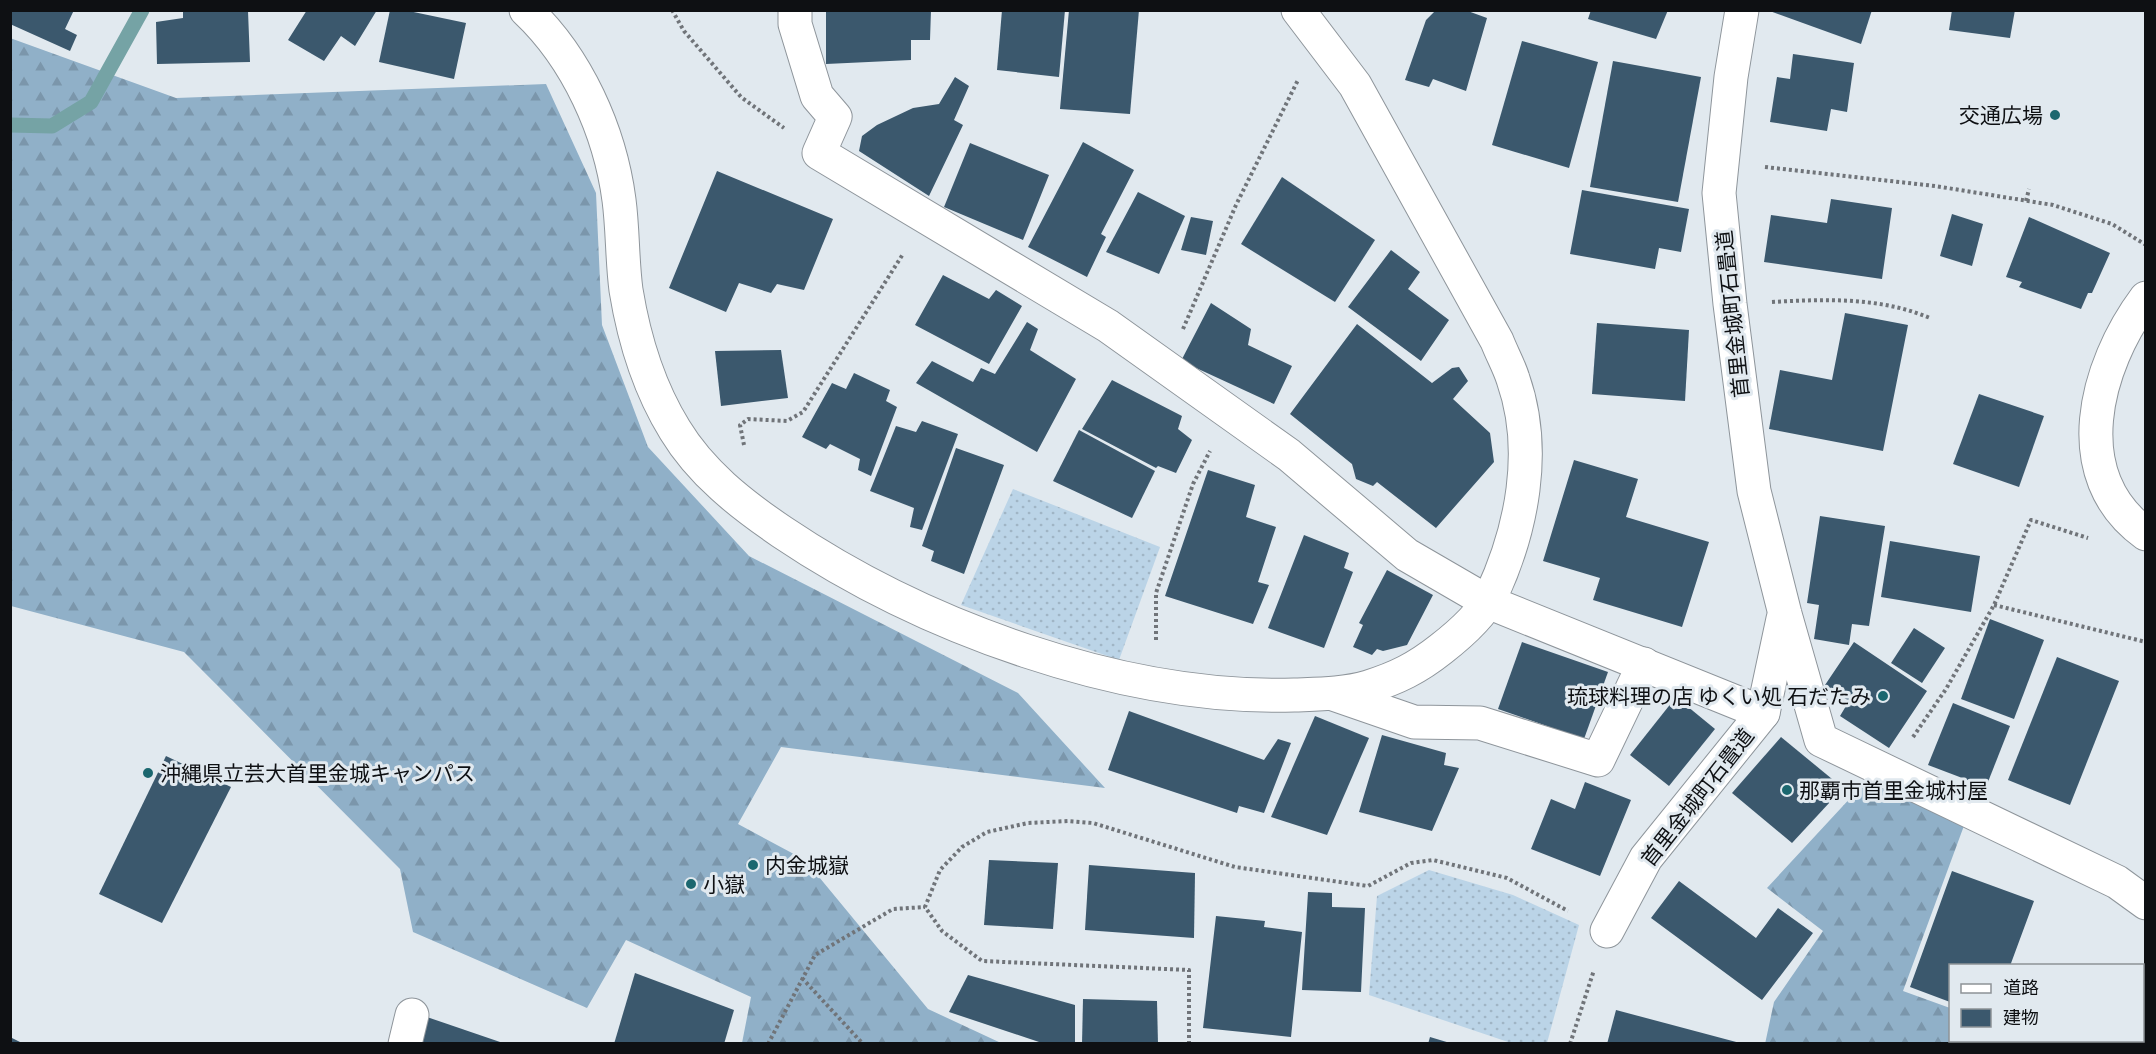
<svg xmlns="http://www.w3.org/2000/svg" width="2156" height="1054" font-family="'IBM Plex Sans','Noto Sans JP',sans-serif">
<defs>
<pattern id="grass-dots" width="8" height="8" patternUnits="userSpaceOnUse" patternTransform="scale(1.5)"><rect width="8" height="8" fill="#bbd4e7"/><path d="M2 2h.1M6 6h.1" fill="none" stroke="#a0b5c5" stroke-width="1.8" stroke-linecap="round"/></pattern>
<pattern id="forest-firs" width="22" height="20" patternUnits="userSpaceOnUse" patternTransform="scale(1.5)"><rect width="22" height="20" fill="#90b0c8"/><path d="M5 1l3.5 6h-7zM16 11l3.5 6h-7z" fill="#7b96ab"/></pattern>
</defs>
<rect width="100%" height="100%" fill="#e1e9ef"/>
<!-- grass -->
<g fill="url(#grass-dots)">
<polygon points="1013,489 1160,547 1119,660 961,605"/>
<polygon points="1429,870 1513,895 1579,925 1547,1043 1511,1043 1369,995 1377,896"/>
</g>
<!-- forest -->
<g fill="url(#forest-firs)">
<polygon points="10,38 176,98 546,84 596,193 602,325 648,447 749,556 1018,693 1105,788 781,747 738,824 805,860 928,1009 1001,1043 742,1043 751,997 626,940 587,1008 413,932 400,869 184,652 11,606"/>
<polygon points="1867,780 1965,823 1903,991 1950,1008 1950,1040 2037,1041 2036,1043 1765,1044 1774,1002 1823,931 1767,888"/>
</g>
<g fill="none" stroke-linecap="round" stroke-linejoin="round">
<!-- stream -->
<polyline stroke="#75a3a5" stroke-width="15" points="10,125 52,126 91,102 142,10"/>
</g>
<!-- building -->
<g fill="#3b586d">
<polygon points="10,10 74,10 65,29 77,35 70,51 10,24"/>
<polygon points="183,10 248,11 250,62 157,64 156,22 183,18"/>
<polygon points="307,10 377,10 355,46 341,36 324,61 288,40"/>
<polygon points="390,10 404,10 466,23 454,79 379,62"/>
<polygon points="826,10 931,10 930,40 911,40 911,60 826,64"/>
<polygon points="1002,10 1065,10 1059,77 997,70"/>
<polygon points="1069,10 1139,10 1130,114 1060,109"/>
<polygon points="1436,10 1465,10 1487,18 1466,91 1433,79 1429,87 1405,80 1426,20"/>
<polygon points="1591,10 1668,10 1656,39 1588,19"/>
<polygon points="1767,10 1872,10 1861,44"/>
<polygon points="1952,10 2015,10 2010,38 1949,30"/>
<polygon points="1522,41 1598,62 1569,168 1492,145"/>
<polygon points="1793,54 1854,63 1847,112 1831,109 1827,131 1770,122 1777,77 1790,79"/>
<polygon points="1613,61 1701,77 1678,202 1590,187"/>
<polygon points="955,77 969,86 954,120 963,125 929,196 859,151 862,136 877,125 913,108 939,104"/>
<polygon points="1083,142 1134,170 1101,234 1106,237 1087,277 1028,247"/>
<polygon points="970,143 1049,175 1023,240 944,207"/>
<polygon points="717,171 833,219 804,290 777,284 771,293 739,283 726,312 669,288"/>
<polygon points="1282,177 1375,240 1335,302 1241,244"/>
<polygon points="1582,190 1689,209 1681,252 1659,248 1655,269 1570,254"/>
<polygon points="1138,192 1185,216 1159,274 1106,252"/>
<polygon points="1831,199 1892,208 1882,279 1764,262 1771,215 1827,223"/>
<polygon points="1952,214 1983,224 1972,266 1940,256"/>
<polygon points="1191,217 1213,221 1206,255 1181,250"/>
<polygon points="2029,217 2110,253 2092,293 2088,293 2081,309 2019,287 2022,282 2006,277"/>
<polygon points="1391,250 1420,272 1408,289 1449,320 1421,361 1348,307"/>
<polygon points="943,275 989,299 996,290 1022,306 989,364 915,325"/>
<polygon points="1211,303 1251,329 1248,345 1292,366 1274,404 1181,361"/>
<polygon points="1845,313 1908,325 1883,451 1769,429 1780,370 1832,380"/>
<polygon points="1027,322 1038,329 1030,350 1076,379 1037,452 916,383 932,361 973,382 981,368 995,374"/>
<polygon points="1597,323 1689,330 1685,401 1592,394"/>
<polygon points="1357,324 1432,383 1452,368 1459,367 1468,381 1453,399 1490,433 1494,462 1436,528 1377,482 1373,486 1356,479 1352,464 1290,414"/>
<polygon points="781,350 788,398 721,406 715,351"/>
<polygon points="854,373 890,390 886,401 897,407 871,476 858,470 860,459 830,444 826,449 802,437 832,383 846,389"/>
<polygon points="1112,380 1182,416 1178,429 1192,440 1176,473 1158,466 1156,468 1082,429"/>
<polygon points="1979,394 2044,416 2019,487 1953,464"/>
<polygon points="922,421 958,434 922,530 910,527 914,508 870,491 896,426 916,432"/>
<polygon points="1079,430 1155,471 1132,518 1053,481"/>
<polygon points="956,448 1004,465 964,574 931,561 934,551 922,546"/>
<polygon points="1574,460 1638,479 1626,517 1709,542 1682,627 1593,600 1600,578 1543,561"/>
<polygon points="1208,470 1255,485 1246,517 1276,527 1258,582 1269,585 1253,624 1165,596"/>
<polygon points="1820,516 1885,526 1869,626 1852,624 1849,645 1814,639 1819,605 1807,603"/>
<polygon points="1304,535 1349,553 1344,568 1353,572 1324,648 1268,628"/>
<polygon points="1890,541 1980,556 1971,612 1881,597"/>
<polygon points="1387,570 1433,595 1407,645 1383,651 1377,649 1372,655 1353,647 1363,625 1359,623"/>
<polygon points="1990,619 2044,640 2014,719 1961,699"/>
<polygon points="1914,628 1945,648 1922,683 1891,663"/>
<polygon points="1522,642 1608,672 1584,739 1498,709"/>
<polygon points="1854,642 1927,691 1889,748 1840,716 1849,701 1825,685"/>
<polygon points="2057,657 2119,681 2070,805 2008,780"/>
<polygon points="1676,697 1715,729 1669,786 1630,755"/>
<polygon points="1953,703 2010,726 1986,787 1928,765"/>
<polygon points="1129,711 1264,760 1278,739 1291,743 1264,813 1239,806 1237,813 1108,770"/>
<polygon points="1315,716 1369,738 1327,835 1271,817"/>
<polygon points="1382,735 1446,753 1444,765 1459,768 1432,831 1359,812"/>
<polygon points="1781,737 1843,788 1792,843 1732,793"/>
<polygon points="166,756 231,787 162,923 99,894"/>
<polygon points="1585,782 1631,800 1600,876 1531,849 1551,799 1575,809"/>
<polygon points="989,860 1058,863 1053,929 984,925"/>
<polygon points="1089,865 1195,873 1194,938 1085,930"/>
<polygon points="1952,871 2034,901 2010,966 1950,966 1950,1002 1910,987"/>
<polygon points="1679,881 1756,938 1778,908 1813,933 1762,1000 1651,918"/>
<polygon points="1308,892 1332,893 1332,907 1365,908 1361,992 1302,990"/>
<polygon points="1216,916 1265,921 1264,927 1302,932 1291,1037 1203,1028"/>
<polygon points="635,973 734,1010 724,1044 614,1044"/>
<polygon points="968,975 1075,1005 1075,1044 1045,1044 949,1012"/>
<polygon points="1083,999 1157,1001 1158,1044 1082,1044"/>
<polygon points="1616,1010 1740,1043 1740,1044 1607,1044"/>
<polygon points="2142,1012 2146,1016 2146,1044 2078,1044 2081,1040 2142,1040"/>
<polygon points="424,1016 503,1043 503,1044 416,1044"/>
<polygon points="10,1037 24,1044 10,1044"/>
<polygon points="1430,1037 1450,1043 1450,1044 1428,1044"/>
</g>
<g fill="none" stroke-linecap="round" stroke-linejoin="round">
<!-- minor casing -->
<g stroke="#8e959b" stroke-width="35">
<g id="minor">
<path d="M 526,10 C 577,58 610,131 619,200 C 623,230 622,260 626,290 C 634,339 649,388 675,430 C 701,473 741,504 782,532 C 923,627 1122,700 1294,695 C 1319,694 1344,694 1368,687 C 1397,678 1417,668 1441,649 C 1459,635 1481,616 1491,596 C 1522,530 1538,450 1513,379 C 1509,366 1502,354 1497,341 L 1355,85 L 1298,10"/>
<polyline points="795,10 795,24 817,96 835,117 819,153 1108,326 1289,455 1407,555 1488,602 1763,713"/>
<polyline points="1742,10 1731,77 1719,193 1730,304 1754,491 1785,614 1821,740 2117,882 2146,903"/>
<path d="M 2146,298 C 2095,366 2065,476 2146,534"/>
<polyline points="1333,694 1414,722 1480,723 1598,760 1644,664"/>
<polyline points="1607,931 1646,858 1763,713 1783,619"/>
<polyline points="405,1044 412,1015"/>
</g>
</g>
<!-- path -->
<g stroke="#707479" stroke-width="4" stroke-dasharray="3 3" stroke-linecap="butt">
<polyline points="672,10 684,31 741,97 784,128"/>
<polyline points="1765,167 1935,186 2053,205 2112,224 2146,245"/>
<polyline points="2026,201 2029,189"/>
<path d="M 1772,302 C 1826,299 1880,297 1930,318"/>
<polyline points="1183,329 1236,205 1298,80"/>
<polyline points="744,445 740,425 748,419 787,421 803,412 903,254"/>
<polyline points="1994,605 2146,642"/>
<polyline points="1156,640 1156,593 1193,484 1210,451"/>
<polyline points="1913,737 1946,689 1994,605 2031,520 2088,538"/>
<polyline points="802,978 863,1044"/>
<polyline points="768,1044 815,955 893,909 925,907"/>
<polyline points="1189,1044 1189,970 982,961 942,931 925,907 940,870 962,847 987,832 1028,823 1068,821 1093,823 1235,867 1368,886 1411,863 1433,860 1507,878 1568,911"/>
<polyline points="1570,1044 1594,970"/>
</g>
<!-- minor -->
<use href="#minor" stroke="#fff" stroke-width="33"/>
</g>
<!-- markers -->
<g fill="#1b676f" stroke="#e1e9ef" stroke-width="2">
<circle cx="2055" cy="115" r="6"/>
<circle cx="1883" cy="696" r="6"/>
<circle cx="148" cy="773" r="6"/>
<circle cx="1787" cy="790" r="6"/>
<circle cx="753" cy="865" r="6"/>
<circle cx="691" cy="884" r="6"/>
</g>
<g text-anchor="middle" dominant-baseline="central" stroke-width="6" stroke-linejoin="round" paint-order="stroke">
<!-- poi labels -->
<g font-size="21" fill="#0e1013" stroke="#e1e9ef" text-anchor="start">
<text x="2043" y="115" text-anchor="end">交通広場</text>
<text x="1871" y="696" text-anchor="end">琉球料理の店 ゆくい処 石だたみ</text>
<text x="160" y="773">沖縄県立芸大首里金城キャンパス</text>
<text x="1799" y="790">那覇市首里金城村屋</text>
<text x="765" y="865">内金城嶽</text>
<text x="703" y="884">小嶽</text>
</g>
<!-- street labels -->
<g font-size="21" fill="#0e1013" stroke="#e1e9ef">
<text transform="translate(1732 314) rotate(-96)">首里金城町石畳道</text>
<text transform="translate(1697 797) rotate(-52)">首里金城町石畳道</text>
</g>
</g>
<!-- border -->
<rect width="2156" height="1054" fill="none" stroke="#0e1013" stroke-width="24"/>
<!-- legend -->
<rect x="1949" y="964" width="195" height="78" fill="#e1e9ef" stroke="#8d9297" stroke-width="1.5"/>
<rect x="1961" y="984" width="30" height="9" fill="#ffffff" stroke="#8d9297" stroke-width="1.5"/>
<text x="2003" y="994" font-size="18" fill="#0e1013">道路</text>
<rect x="1961" y="1009" width="30" height="18" fill="#3b586d" stroke="#8d9297" stroke-width="1.5"/>
<text x="2003" y="1024" font-size="18" fill="#0e1013">建物</text>
</svg>
